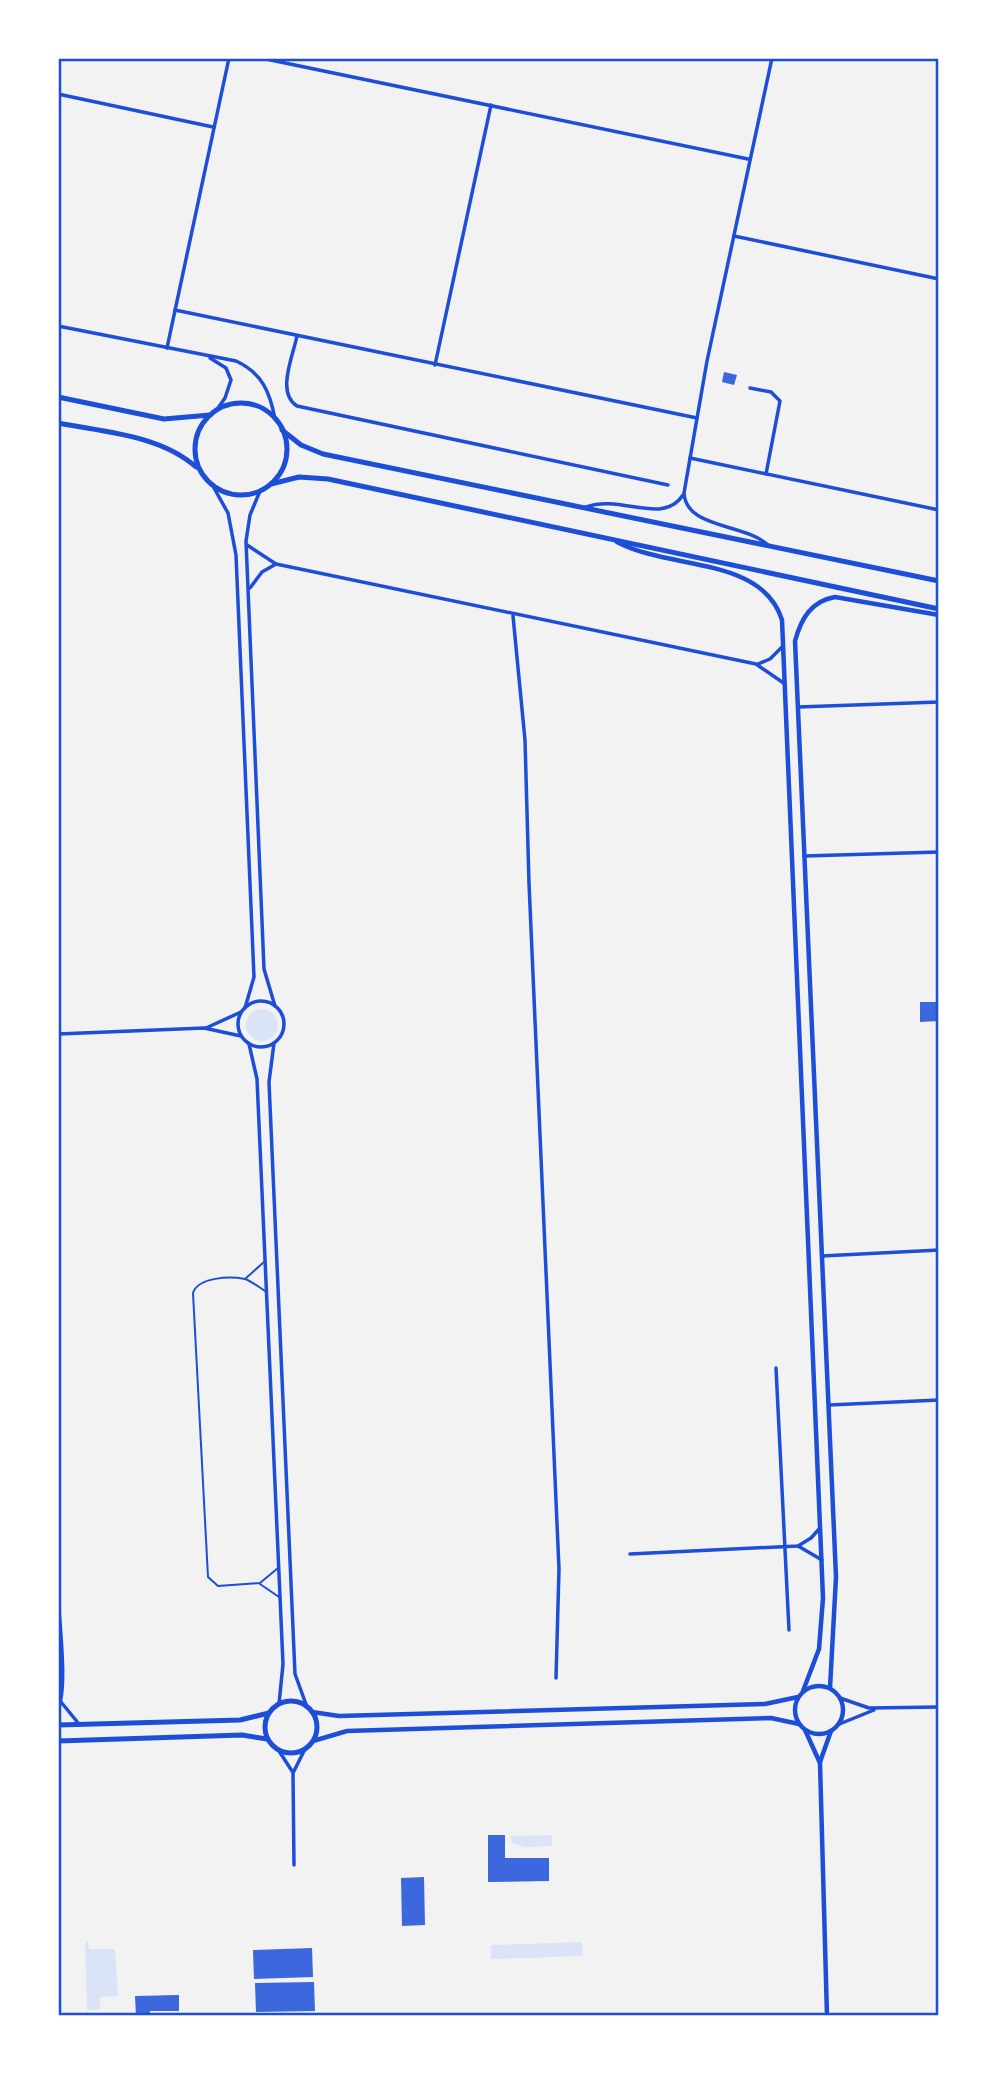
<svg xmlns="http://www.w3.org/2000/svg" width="997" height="2074" font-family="Merriweather,serif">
<rect width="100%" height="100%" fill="#f2f2f2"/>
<!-- green -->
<g fill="#dbe4f7">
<circle cx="262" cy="1025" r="16"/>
<polygon points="552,1835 552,1846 524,1847 511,1842 511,1836"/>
<polygon points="88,1941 89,1949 115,1949 118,1996 100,1997 100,2010 87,2010 85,1944"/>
<polygon points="582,1942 583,1956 491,1959 491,1945"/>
</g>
<!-- building -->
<g fill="#3d67dc">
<polygon points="724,372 737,375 734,385 722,382"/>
<polygon points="920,1002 939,1002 939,1021 920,1022"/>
<polygon points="488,1835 505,1835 505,1858 549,1858 549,1881 488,1882"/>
<polygon points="424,1877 425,1925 402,1926 401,1878"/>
<polygon points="312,1948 313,1977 254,1979 253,1950"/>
<polygon points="314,1982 315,2011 256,2012 255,1983"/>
<polygon points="179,1995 179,2011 150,2011 150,2016 136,2016 135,1996"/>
</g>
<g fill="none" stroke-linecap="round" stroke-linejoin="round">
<!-- service -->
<g stroke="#1d4ed8" stroke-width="2">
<polyline points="245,1279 264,1262"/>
<path d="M 265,1291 C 259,1287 251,1281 245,1279 C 230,1276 198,1277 193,1293 L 208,1577 L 218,1586 L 260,1583 L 278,1568"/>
<polyline points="260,1584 279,1597"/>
</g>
<!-- minor -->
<g stroke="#1d4ed8" stroke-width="3.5">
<polyline points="261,58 748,159"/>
<polyline points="58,94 213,127"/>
<polyline points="734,236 939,279"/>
<polyline points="175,310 697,418"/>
<path d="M 58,326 L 236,361 C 262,373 270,392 275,419"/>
<path d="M 297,336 C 293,356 276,393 297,406 L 668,485"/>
<polyline points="167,348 229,58"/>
<polyline points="210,358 226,368 231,380 225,398 216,411"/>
<polyline points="435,365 491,105"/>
<polyline points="750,388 771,392 780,401 766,474"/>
<polyline points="690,458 939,510"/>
<polyline points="214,488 228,513 236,555 254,977 245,1008"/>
<polyline points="260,491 250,515 246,541 264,969 275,1006"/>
<path d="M 586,507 C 621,494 663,526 683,495"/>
<polyline points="247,545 276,564 756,664 785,684"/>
<path d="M 768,545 C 744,523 686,529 684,493 L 707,361 L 772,58"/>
<polyline points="250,588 262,572 276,564"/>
<polyline points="513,616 525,740 529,883 559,1569 556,1678"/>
<polyline points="758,664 770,659 783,646"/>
<polyline points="798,707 939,702"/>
<polyline points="804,856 939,852"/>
<circle cx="261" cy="1024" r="23"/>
<polyline points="206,1028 241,1012"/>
<polyline points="58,1034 204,1028 241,1036"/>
<polyline points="274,1043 269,1082 295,1674 307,1707"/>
<polyline points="249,1044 257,1079 283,1664 279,1704"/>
<polyline points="822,1256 939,1250"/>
<polyline points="776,1368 789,1630"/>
<polyline points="829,1405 939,1400"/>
<polyline points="798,1546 822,1560"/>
<polyline points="630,1554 798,1546 811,1538 820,1528"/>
<path d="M 58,1594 C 59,1620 68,1688 58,1709"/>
<polyline points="840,1698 869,1708 939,1707"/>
<polyline points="61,1702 79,1724"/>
<polyline points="837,1725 874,1710"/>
<polyline points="279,1751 292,1771"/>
<polyline points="294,1865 293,1773 305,1749"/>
</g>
<!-- tertiary -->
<g stroke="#1d4ed8" stroke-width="4.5">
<path d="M 617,542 C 669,570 762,556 782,620 L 823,1598 L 819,1649 L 803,1691"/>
<circle cx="819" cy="1710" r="24"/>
<path d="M 830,1688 L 836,1577 L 795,641 C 801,619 811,601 835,597 L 939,615"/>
<polyline points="312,1712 339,1716 765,1704 798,1697"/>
<polyline points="805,1730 820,1763 827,2016"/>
<polyline points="313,1741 347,1731 771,1718 799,1724"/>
<polyline points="820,1762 831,1731"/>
</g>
<!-- secondary -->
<g stroke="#1d4ed8" stroke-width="5">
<polyline points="58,397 164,419 210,415"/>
<circle cx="241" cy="449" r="46"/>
<path d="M 58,423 C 104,432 160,435 196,467"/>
<polyline points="282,430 301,445 323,454 939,581"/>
<polyline points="271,484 299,477 328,479 939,609"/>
<circle cx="291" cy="1727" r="26"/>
<polyline points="58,1725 240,1720 269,1713"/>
<polyline points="58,1741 242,1735 267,1739"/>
</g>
</g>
<!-- border -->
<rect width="997" height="2074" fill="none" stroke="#ffffff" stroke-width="119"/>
<rect x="60" y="60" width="877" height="1954" fill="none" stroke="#1d4ed8" stroke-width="2.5"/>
</svg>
